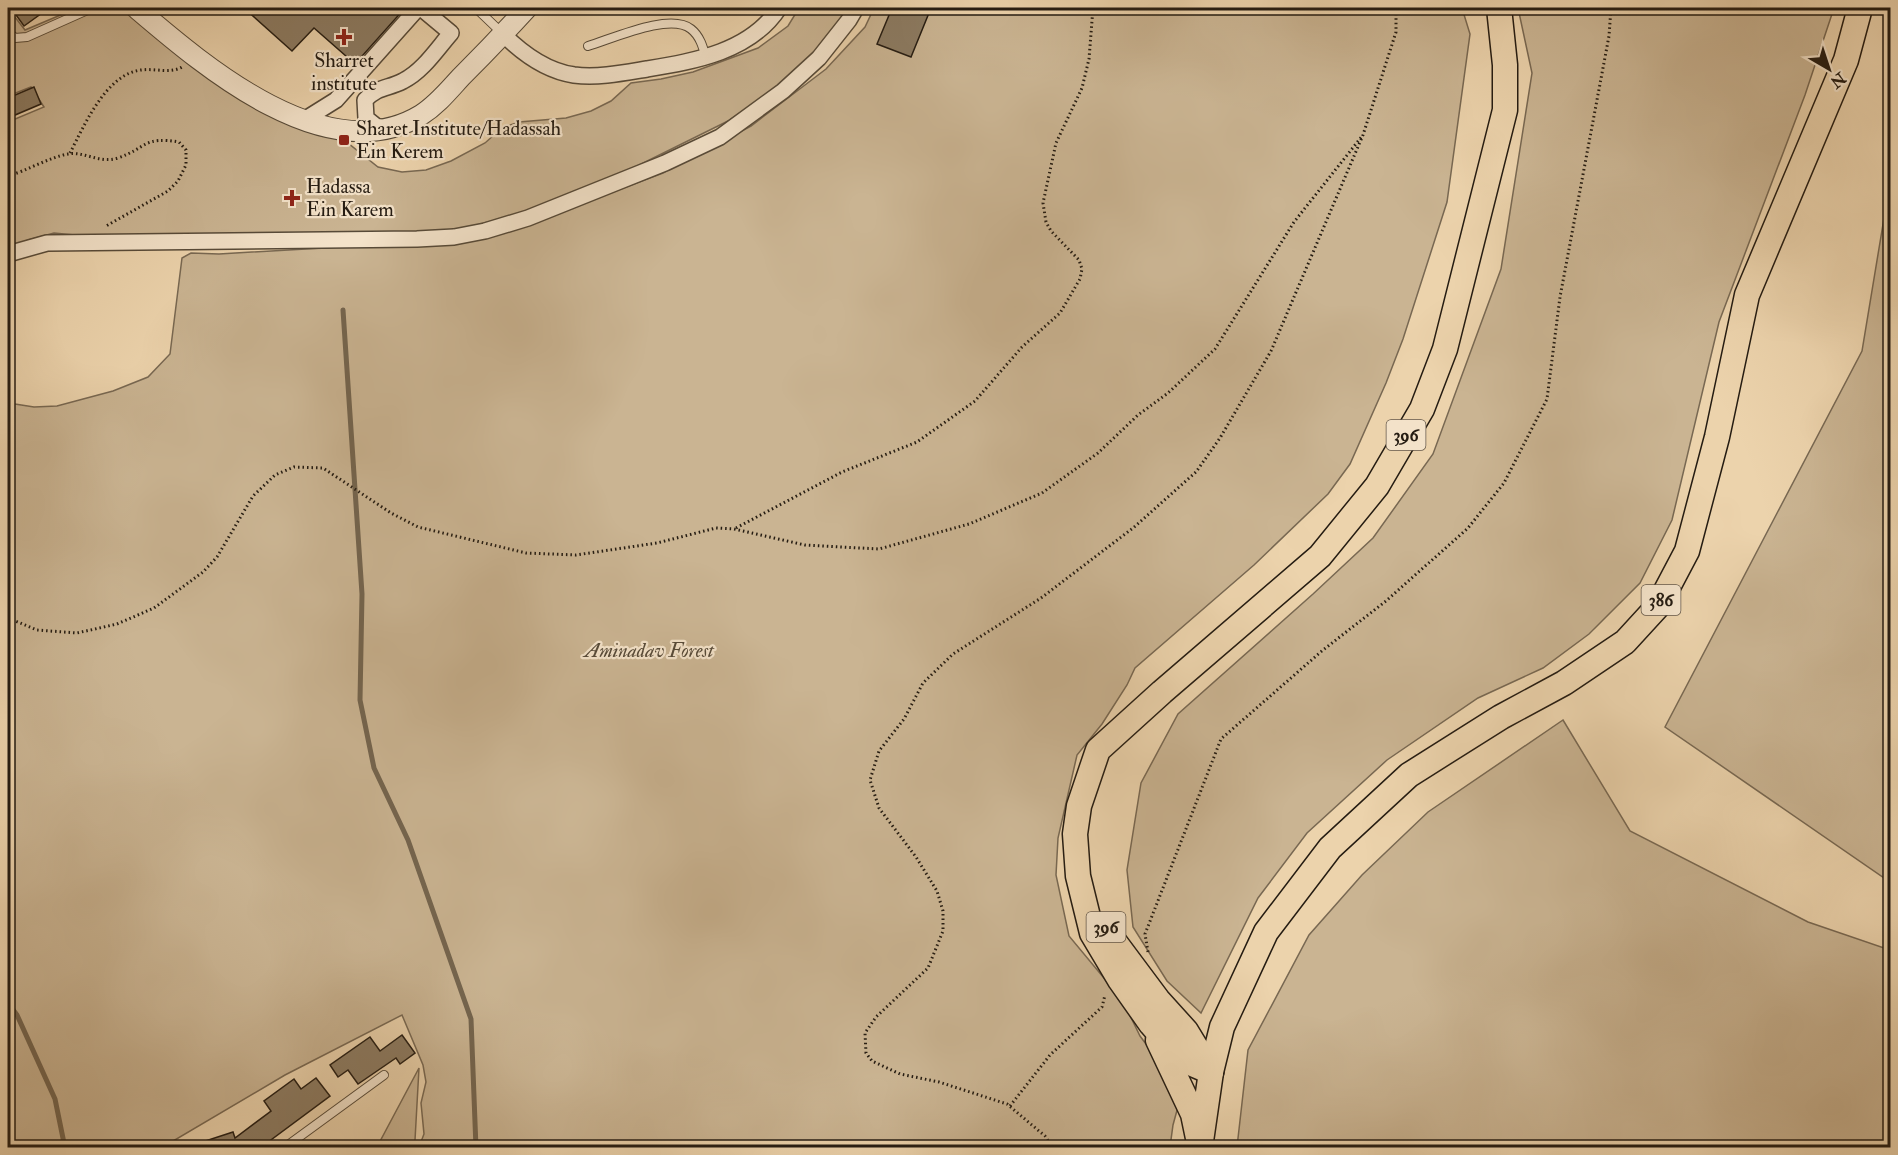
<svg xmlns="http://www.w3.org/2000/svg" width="1898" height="1155" font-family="'IM FELL Double Pica',serif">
<rect width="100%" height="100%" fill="#ecd3ac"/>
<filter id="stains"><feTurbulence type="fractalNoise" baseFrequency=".00333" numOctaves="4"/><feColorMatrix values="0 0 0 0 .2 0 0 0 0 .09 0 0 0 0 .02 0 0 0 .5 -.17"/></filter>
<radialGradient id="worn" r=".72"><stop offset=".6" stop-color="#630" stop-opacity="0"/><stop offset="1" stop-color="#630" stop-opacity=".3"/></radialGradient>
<!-- green -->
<g fill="#cab492" stroke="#786852" stroke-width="1.5">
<polygon points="8,8 25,30 77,8 128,8 197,68 339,136 378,167 402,172 426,170 451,161 485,143 502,128 519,122 566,118 591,111 611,101 631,83 661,79 693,72 758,48 788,26 799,8 850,8 811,60 781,85 728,121 607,181 575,191 528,212 484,223 451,233 96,237 54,233 28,240 8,249 8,122 44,107 31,87 8,96"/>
<polygon points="874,8 1462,8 1470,34 1447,202 1403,339 1386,383 1350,464 1328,494 1254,565 1135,668 1127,685 1102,724 1077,755 1058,838 1056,875 1069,936 1123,1001 1140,1036 1182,1092 1173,1125 1170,1147 419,1147 424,1134 421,1103 426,1082 423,1065 402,1015 285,1075 163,1147 8,1147 8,400 15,404 34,407 57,406 113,391 148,377 170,354 182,258 191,253 219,254 375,245 453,244 487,238 525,225 663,173 751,126 826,69 865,27"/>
<polygon points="1518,8 1834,8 1805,95 1719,322 1672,520 1640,583 1589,634 1543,668 1478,698 1387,760 1307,833 1258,898 1201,1013 1167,981 1133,927 1127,870 1141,783 1178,714 1313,594 1373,538 1433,454 1501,269 1532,73"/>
<polygon points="1890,182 1890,882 1665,727 1862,351"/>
<polygon points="1563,720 1630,831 1808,922 1890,950 1890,1147 1237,1147 1248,1050 1309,935 1362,875 1428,812"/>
<polygon points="419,1068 415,1140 412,1147 377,1147"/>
</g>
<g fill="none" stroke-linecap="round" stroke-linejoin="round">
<!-- stream -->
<g stroke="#74654f" stroke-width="5">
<polyline points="343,310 362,594 360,700 374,768 408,840 471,1019 476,1148"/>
<polyline points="8,1003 17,1015 55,1099 65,1148"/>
</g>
</g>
<!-- building -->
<g fill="#8c7b62" stroke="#251c12" stroke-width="1.5">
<polygon points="11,8 49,8 24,26"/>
<polygon points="244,8 405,8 355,64 314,28 292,51"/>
<polygon points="892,8 931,8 911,57 877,44"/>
<polygon points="34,87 41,104 8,118 8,98"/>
<polygon points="402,1035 415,1053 400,1064 396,1058 358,1084 348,1070 338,1077 330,1065 370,1037 380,1051"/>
<polygon points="316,1078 330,1096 260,1148 193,1148 193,1145 233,1132 235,1138 271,1111 264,1101 294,1079 301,1089"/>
</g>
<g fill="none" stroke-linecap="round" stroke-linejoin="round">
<!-- service casing -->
<g stroke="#574a38" stroke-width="10">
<g id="service">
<polyline points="480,12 502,33"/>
<polyline points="8,32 15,38 27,37 92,8"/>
<path d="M 588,46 C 612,39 670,12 691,29 C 700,36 703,47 706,58"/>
<polyline points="284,1148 384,1075"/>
</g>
</g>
<!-- minor casing -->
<g stroke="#574a38" stroke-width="18">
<g id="minor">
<path d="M 503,34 C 522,53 547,71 574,75 C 598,78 623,73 647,69 C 695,61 750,52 779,8"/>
<polyline points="304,120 336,100 418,8"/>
<path d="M 386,129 L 376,126 L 366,118 L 365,100 C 378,86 388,89 403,81 C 423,71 437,49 451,33 L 421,8"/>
<polyline points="8,254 47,243 417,239 454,237 485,231 528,218 665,163 720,137 783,91 819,58 849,20 856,8"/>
</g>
</g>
<!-- tertiary casing -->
<g stroke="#574a38" stroke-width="22">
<path id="tertiary" d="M 136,8 C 204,66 327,172 421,115 C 437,105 449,90 461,77 C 484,54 506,31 527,8"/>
</g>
<!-- primary casing -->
<g stroke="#251c12" stroke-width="27">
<g id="primary">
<polyline points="1111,937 1158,1000 1186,1031 1211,1072"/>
<polyline points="1158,1040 1193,1114 1198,1138"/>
<polyline points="1211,1072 1190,1063 1171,1047 1151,1024 1120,980 1092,933 1078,876 1075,834 1079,806 1098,750 1162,692 1320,556 1377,486 1422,409 1445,349 1505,110 1505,65 1499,8"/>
<polyline points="1200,1148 1211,1072 1222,1027 1266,932 1330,848 1409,775 1501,717 1564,683 1625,642 1658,606 1687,551 1717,437 1747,295 1846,60 1860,8"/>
</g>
</g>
<!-- path -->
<g stroke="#251c12" stroke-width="3" stroke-dasharray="1.5 3" stroke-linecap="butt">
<path d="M 70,153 C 84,126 106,74 141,70 C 155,68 170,74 182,67"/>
<path d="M 8,176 C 26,171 50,157 68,154 C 84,151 100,164 118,158 C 147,148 143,136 179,142 L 186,150 L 186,165 L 178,181 L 168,191 L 106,226"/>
<polyline points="736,528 842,472 917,442 975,401 1022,347 1060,313 1080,279 1082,269 1079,260 1051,231 1046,222 1043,203 1056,143 1082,88 1089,59 1093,8"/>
<polyline points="8,618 37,630 77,633 117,624 154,608 203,572 217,557 253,496 275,475 294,467 323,468 391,513 418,527 526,553 576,555 657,543 716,528 734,529 805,545 879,549 969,524 1042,493 1098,453 1138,415 1168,393 1215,349 1294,222 1363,135"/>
<polyline points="1148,952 1145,934 1221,739 1323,650 1386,601 1468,528 1504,483 1547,399 1560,297 1609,36 1611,8"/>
<polyline points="1010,1106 1050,1055 1102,1007 1105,995"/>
<polyline points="1053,1148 1045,1136 1007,1104 939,1082 900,1074 872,1061 866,1053 865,1033 876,1017 928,968 943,931 943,911 937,891 916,857 879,808 870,780 879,751 904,719 923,683 953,654 1041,598 1133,528 1196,472 1220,438 1271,351 1363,135 1396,32 1396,8"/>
</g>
<!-- service -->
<use href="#service" stroke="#f3e2c9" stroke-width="8"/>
<!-- minor -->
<use href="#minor" stroke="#f3e2c9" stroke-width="15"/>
<!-- tertiary -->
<use href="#tertiary" stroke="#f3e2c9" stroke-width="20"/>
<!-- primary -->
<use href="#primary" stroke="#ecd3ac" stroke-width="24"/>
</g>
<!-- markers -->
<g fill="#8f2418" stroke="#f3e2c9" stroke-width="2">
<path d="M341 28h6v6h6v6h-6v6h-6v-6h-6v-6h6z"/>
<rect x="338" y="134" width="12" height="12" rx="3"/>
<path d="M289 189h6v6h6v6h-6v6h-6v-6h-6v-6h6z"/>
</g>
<g text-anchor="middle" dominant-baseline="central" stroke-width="4.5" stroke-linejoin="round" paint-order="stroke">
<!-- shield labels -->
<g fill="#f3e2c9" stroke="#635749" stroke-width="1.5">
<rect x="1386.5" y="420" width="39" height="30" rx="4.5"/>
<rect x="1641.5" y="585" width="39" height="30" rx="4.5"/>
<rect x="1086.5" y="912" width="39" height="30" rx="4.5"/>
</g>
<g font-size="18" font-weight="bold" fill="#251c12">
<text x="1406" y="435">396</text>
<text x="1661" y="600">386</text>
<text x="1106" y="927">396</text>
</g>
<!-- poi labels -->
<g font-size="20" fill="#251c12" stroke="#f3e2c9" text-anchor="start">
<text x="344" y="60" text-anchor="middle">Sharret<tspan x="344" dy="23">institute</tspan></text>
<text x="356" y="128">Sharet Institute/Hadassah<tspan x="356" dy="23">Ein Kerem</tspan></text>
<text x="306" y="186">Hadassa<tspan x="306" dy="23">Ein Karem</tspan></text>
</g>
<!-- park labels -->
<g font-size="20" font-style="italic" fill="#574a38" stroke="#f3e2c9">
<text x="649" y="650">Aminadav Forest</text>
</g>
</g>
<!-- margin -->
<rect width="1898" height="1155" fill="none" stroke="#ecd3ac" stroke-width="30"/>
<rect x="9" y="9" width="1880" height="1137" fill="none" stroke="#251c12" stroke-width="3"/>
<rect x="15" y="15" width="1868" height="1125" fill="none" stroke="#251c12" stroke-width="1.5"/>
<!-- north arrow -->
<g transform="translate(1829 69) rotate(141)" stroke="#f3e2c9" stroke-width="4.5" paint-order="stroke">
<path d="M0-4.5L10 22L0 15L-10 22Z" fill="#251c12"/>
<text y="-9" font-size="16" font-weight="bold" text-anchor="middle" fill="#251c12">N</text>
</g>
<rect width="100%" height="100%" filter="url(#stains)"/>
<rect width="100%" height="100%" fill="url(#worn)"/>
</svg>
